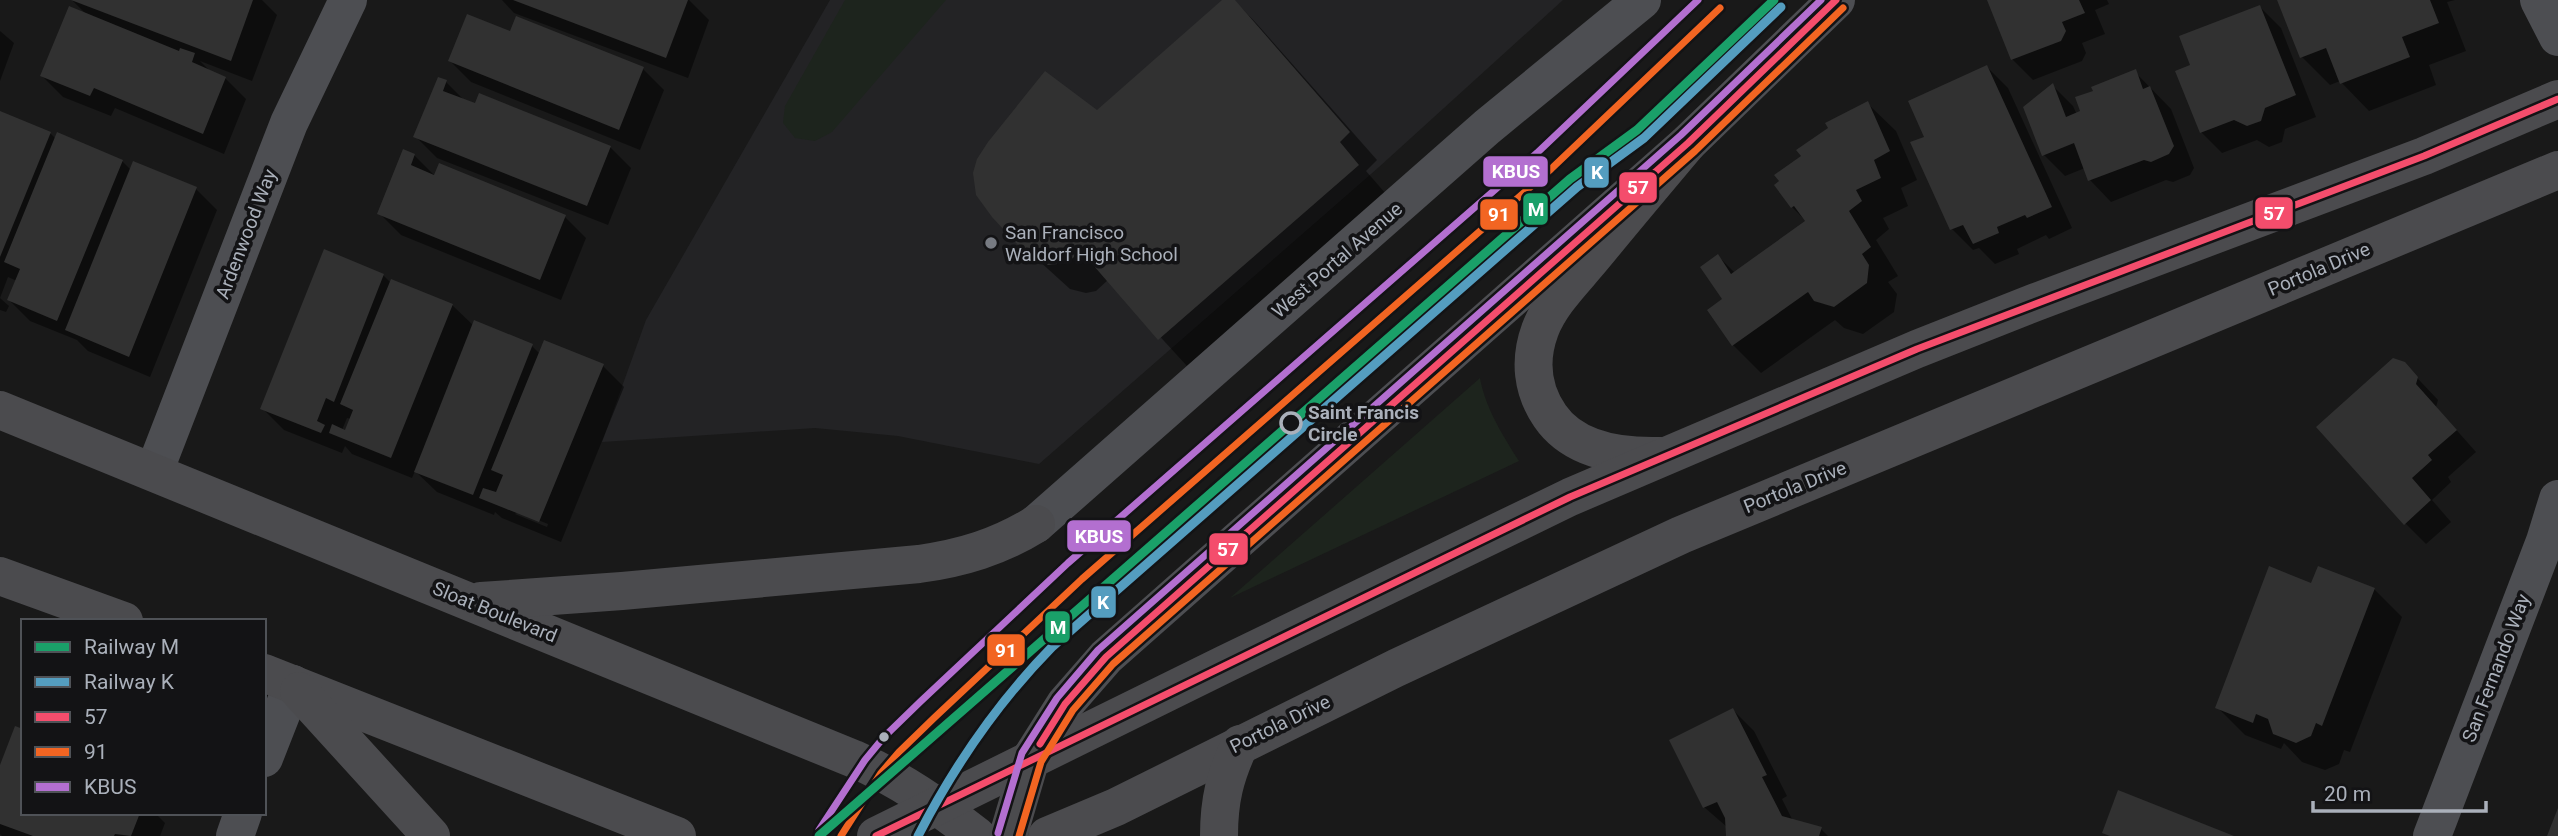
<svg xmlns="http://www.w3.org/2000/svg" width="2558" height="836" font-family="Roboto,sans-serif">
<rect width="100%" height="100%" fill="#191919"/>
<!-- built -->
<polygon fill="#232325" points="830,0 1563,0 1379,167 1039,464 898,436 815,428 602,442 646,320"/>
<!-- green -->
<g fill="#1d241d">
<polygon points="845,0 946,0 832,132 815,141 795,138 783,123 785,106"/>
<path d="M 1480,378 C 1485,407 1503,436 1519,461 L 1230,598 Z"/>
</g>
<!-- shadow -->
<g fill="#0007" fill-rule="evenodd">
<polygon points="72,0 262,0 277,15 252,81 200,61 212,73 225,78 246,99 224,154 115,108 111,116 63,97 42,76 87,15"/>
<polygon points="502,0 689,0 709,20 688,78 514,13"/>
<polygon points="1225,0 1234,0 1257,24 1377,160 1366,171 1386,194 1187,366 1108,280 1096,291 1086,293 1070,289 1005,230 1097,112"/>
<polygon points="1989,0 2107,0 2109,4 2095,10 2105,34 2082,43 2086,53 2082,61 2033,80 2012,59"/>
<polygon points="2279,0 2455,0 2447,2 2466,51 2429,65 2436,85 2369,111 2340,81 2330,85 2302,57"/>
<polygon points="2260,7 2281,28 2316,117 2285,129 2282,142 2269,147 2257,140 2222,153 2201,132 2193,66"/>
<polygon points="0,31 14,43 0,81"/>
<polygon points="511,33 643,69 664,90 640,150 471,82 450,61"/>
<polygon points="1987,67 2008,88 2072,228 2049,239 2046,235 2017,249 2019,254 1995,264 1979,248 1973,250 1952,229 1926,138"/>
<polygon points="2135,72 2171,109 2194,168 2190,175 2173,182 2166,180 2111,202 2090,180 2085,168 2065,176 2044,155 2052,85 2073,106 2077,115 2083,112 2095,92"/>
<polygon points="446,82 466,102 610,147 631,168 608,225 437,158 415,136"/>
<polygon points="1868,104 1896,131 1917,180 1901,188 1908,206 1883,218 1889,229 1876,240 1898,276 1888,282 1897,294 1894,312 1863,334 1844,328 1835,320 1761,373 1733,345 1718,256 1735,273 1807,222 1792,207"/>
<polygon points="0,113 51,134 56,139 122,161 131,170 196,189 217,210 150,377 88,351 77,340 30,321 9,300 17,281 8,277 0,298 9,306 6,312 0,310"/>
<polygon points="414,155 435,176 565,217 586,238 561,300 401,235 379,213"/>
<path d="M 383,275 L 391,283 L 452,305 L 474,326 L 532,346 L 540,354 L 603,366 L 624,387 L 561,542 L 502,518 L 495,512 L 494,515 L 437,492 L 415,471 L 412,478 L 352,454 L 345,446 L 342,453 L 284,430 L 262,408 ZM 347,418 L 351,419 L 346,432 L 342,430 ZM 518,512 L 548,524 L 547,527 L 515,514 Z"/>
<polygon points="2404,364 2438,400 2436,407 2476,452 2448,477 2451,482 2432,500 2451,522 2426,544 2405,523"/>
<polygon points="2312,585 2374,589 2402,617 2350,752 2344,750 2339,764 2325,770 2302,762 2284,743 2281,749 2245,735 2217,707"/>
<polygon points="1733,710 1754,731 1787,796 1782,799 1793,821 1821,829 1828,836 1728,836 1727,827 1704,807"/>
<polygon points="0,770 23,813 155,813 165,823 160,836 2,836 0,834"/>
</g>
<!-- building -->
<g fill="#313131">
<polygon points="71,0 253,0 231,61"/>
<polygon points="513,0 688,0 666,58"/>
<polygon points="1222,0 1235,0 1350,132 1340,142 1359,165 1158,340 1081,251 1067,263 1048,265 1017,244 992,217 976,195 973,173 977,159 988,142 1045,71 1097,110"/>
<polygon points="1987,0 2079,0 2085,13 2062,22 2066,31 2061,41 2011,60"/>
<polygon points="2277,0 2430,0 2439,23 2402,37 2410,57 2340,84 2326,48 2300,58"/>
<polygon points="2260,5 2296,95 2265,108 2261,121 2247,126 2234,120 2200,133 2175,71 2190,65 2179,36"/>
<polygon points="69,6 179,51 180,48 195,53 192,62 226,77 203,134 94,88 90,96 40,76"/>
<polygon points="467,14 510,31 516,16 644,67 619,130 448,61"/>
<polygon points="1987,65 2052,207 2027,218 2025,215 1997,227 1999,233 1973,244 1963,225 1950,230 1910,142 1924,137 1908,101"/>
<polygon points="2136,69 2143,89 2150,86 2174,146 2169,154 2151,162 2144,160 2088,181 2074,143 2042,156 2023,107 2053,83 2066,117 2080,111 2075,97 2093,91 2091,87"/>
<polygon points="438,77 447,80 443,91 475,103 479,93 611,146 587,206 413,137"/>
<polygon points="1868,101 1890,151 1874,160 1881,178 1856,190 1862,201 1849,211 1871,247 1862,254 1869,265 1867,283 1834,307 1814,301 1808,292 1732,346 1707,310 1722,299 1700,267 1718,254 1731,274 1805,221 1794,206 1791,208 1774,185 1779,181 1774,175 1801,156 1796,150 1828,128 1825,123"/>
<polygon points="0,111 51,132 0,257"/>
<polygon points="57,132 123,160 57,321 7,300 20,269 4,262"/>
<polygon points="403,149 415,154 411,165 434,175 439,163 566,215 540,280 377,214"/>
<polygon points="133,161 197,187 129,357 65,330"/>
<polygon points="324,249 384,274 334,402 326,398 317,421 325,425 321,433 260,409"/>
<polygon points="391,279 453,304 391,458 329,433 332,424 345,430 353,410 340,404"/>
<polygon points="474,320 533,344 473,495 414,472"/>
<polygon points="544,340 604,364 539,522 479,498 483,488 496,492 503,475 491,470"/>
<polygon points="2393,358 2405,362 2418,377 2416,384 2457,430 2428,455 2432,460 2412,478 2431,500 2404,525 2316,427"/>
<polygon points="2269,566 2311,583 2318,566 2375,588 2322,726 2316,723 2311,736 2296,743 2273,734 2268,719 2256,714 2253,723 2215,708"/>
<polygon points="1733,708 1767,775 1762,777 1782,816 1822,827 1819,836 1726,836 1725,818 1717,802 1703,808 1669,740"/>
<polygon points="15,726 23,729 23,813 140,813 131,836 115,834 114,836 33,836 0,824 0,765"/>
<polygon points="2118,790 2234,836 2110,836 2102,833"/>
<polygon points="2558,808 2558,836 2547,836"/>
</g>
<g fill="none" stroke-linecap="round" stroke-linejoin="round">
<!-- minor -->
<g stroke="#4d4e52" stroke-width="38">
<polyline points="2539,0 2558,37"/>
<polyline points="154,472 289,123 348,0"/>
<polyline points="1036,524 1487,127 1642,0"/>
<polyline points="264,758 293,684"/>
<polyline points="1031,758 1065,704 1106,657 1688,143 1836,0"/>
<polyline points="235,836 243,813"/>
<polyline points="2432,836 2545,541 2558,499"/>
</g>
<!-- major -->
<g stroke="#4b4b4e" stroke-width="38">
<path d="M 0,410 L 854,759 C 900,779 938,806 977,836"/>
<path d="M 1660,456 C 1621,457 1574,451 1550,416 C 1532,390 1529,360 1540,330 C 1550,303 1574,280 1593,257 C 1624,219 1656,181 1688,143"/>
<polyline points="0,576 124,621"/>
<path d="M 481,601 L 622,591 L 919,564 C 962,558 999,547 1036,524"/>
<polyline points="264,673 677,836"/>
<polyline points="299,691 431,836"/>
<polyline points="876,836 1225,664 1570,497 1917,349 2036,302 2424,156 2558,99"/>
<polyline points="1008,836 1031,758"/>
<polyline points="1047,836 1116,807 1396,668 1681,535 2558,170"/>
<path d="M 1219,836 C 1219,800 1225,776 1240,744"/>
</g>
<!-- bus-1 casing -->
<g stroke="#131315" stroke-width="12">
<g id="bus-1">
<polyline points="1040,744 1065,704 1106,657 1688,143 1836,0"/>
<polyline points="876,836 1570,497 1917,349 2424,156 2558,99"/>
</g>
</g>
<!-- bus-2 casing -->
<g stroke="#131315" stroke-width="12">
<g id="bus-2">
<polyline points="841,836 881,773 899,752 934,718 1082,579 1551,169 1720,8"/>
<polyline points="1019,836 1041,762 1073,710 1113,664 1695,151 1843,8"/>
</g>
</g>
<!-- bus-3 casing -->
<g stroke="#131315" stroke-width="12">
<g id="bus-3">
<polyline points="819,830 865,760 884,737 920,702 1068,563 1537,153 1698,0"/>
<polyline points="998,833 1022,753 1057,698 1098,650 1681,135 1821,0"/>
</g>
</g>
<!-- bus-1 -->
<use href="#bus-1" stroke="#f44d6c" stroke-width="7"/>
<!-- bus-2 -->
<use href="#bus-2" stroke="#f26522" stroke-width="7"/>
<!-- bus-3 -->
<use href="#bus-3" stroke="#b36fd0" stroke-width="7"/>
<!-- rail-1 casing -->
<g stroke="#131315" stroke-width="14">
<polyline id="rail-1" points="819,836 1570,179 1637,130 1774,0"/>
</g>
<!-- rail-2 casing -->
<g stroke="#131315" stroke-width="14">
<path id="rail-2" d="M 918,836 C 954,766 997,703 1052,647 L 1577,187 L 1644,138 L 1781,7"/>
</g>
<!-- rail-1 -->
<use href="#rail-1" stroke="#1aa069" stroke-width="9"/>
<!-- rail-2 -->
<use href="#rail-2" stroke="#549dbf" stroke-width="9"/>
</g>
<!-- markers -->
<circle fill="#777b82" stroke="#131315" stroke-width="2.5" cx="991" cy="243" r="7"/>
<circle fill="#131315" stroke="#aab0ba" stroke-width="3.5" cx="1291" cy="423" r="10"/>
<circle fill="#aab0ba" stroke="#131315" stroke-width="2.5" cx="884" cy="737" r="6"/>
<g text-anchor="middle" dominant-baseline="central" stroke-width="7" stroke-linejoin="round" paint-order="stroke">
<!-- poi labels -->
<g font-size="19" fill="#aab0ba" stroke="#131315" text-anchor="start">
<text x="1005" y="232">San Francisco<tspan x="1005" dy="22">Waldorf High School</tspan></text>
</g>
<!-- street labels -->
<g font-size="19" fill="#aab0ba" stroke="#131315">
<text transform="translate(246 234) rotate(-69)">Ardenwood Way</text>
<text transform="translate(1337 260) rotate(-41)">West Portal Avenue</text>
<text transform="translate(2319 269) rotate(-23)">Portola Drive</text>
<text transform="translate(1795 487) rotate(-22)">Portola Drive</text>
<text transform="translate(495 612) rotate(22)">Sloat Boulevard</text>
<text transform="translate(2496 668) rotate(-69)">San Fernando Way</text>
<text transform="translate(1280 724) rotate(-26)">Portola Drive</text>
</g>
<!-- stop labels -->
<g font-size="19" font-weight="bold" fill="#aab0ba" stroke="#131315" text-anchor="start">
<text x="1308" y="412">Saint Francis<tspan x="1308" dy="22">Circle</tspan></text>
</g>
</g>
<g stroke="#131315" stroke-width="2.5">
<rect x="1482" y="155" width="67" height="33" rx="7" fill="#b36fd0"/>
<rect x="1583" y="156" width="27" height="33" rx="7" fill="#549dbf"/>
<rect x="1618" y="171" width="40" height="33" rx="7" fill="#f44d6c"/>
<rect x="1522" y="192" width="27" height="34" rx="7" fill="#1aa069"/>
<rect x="2254" y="196" width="40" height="34" rx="7" fill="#f44d6c"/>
<rect x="1479" y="198" width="40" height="33" rx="7" fill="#f26522"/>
<rect x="1066" y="519" width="66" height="34" rx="7" fill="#b36fd0"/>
<rect x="1208" y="532" width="41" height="34" rx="7" fill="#f44d6c"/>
<rect x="1090" y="585" width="27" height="34" rx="7" fill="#549dbf"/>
<rect x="1044" y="610" width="27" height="34" rx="7" fill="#1aa069"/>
<rect x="986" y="633" width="40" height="34" rx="7" fill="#f26522"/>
</g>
<g font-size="19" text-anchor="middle" font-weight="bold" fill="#fff">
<text x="1516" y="178">KBUS</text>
<text x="1597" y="179">K</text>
<text x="1638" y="194">57</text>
<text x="1536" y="216">M</text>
<text x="2274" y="220">57</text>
<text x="1499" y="221">91</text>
<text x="1099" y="543">KBUS</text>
<text x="1228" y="556">57</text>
<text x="1103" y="609">K</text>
<text x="1058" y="634">M</text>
<text x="1006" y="657">91</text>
</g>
<!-- legend -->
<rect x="21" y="619" width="245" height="196" fill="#131315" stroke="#4f5257" stroke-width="2"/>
<rect x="35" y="642" width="35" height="10" fill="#1aa069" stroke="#4f5257" stroke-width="2"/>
<text x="84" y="654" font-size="21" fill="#aab0ba">Railway M</text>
<rect x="35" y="677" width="35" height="10" fill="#549dbf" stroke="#4f5257" stroke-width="2"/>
<text x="84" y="689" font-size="21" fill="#aab0ba">Railway K</text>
<rect x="35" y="712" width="35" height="10" fill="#f44d6c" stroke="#4f5257" stroke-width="2"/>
<text x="84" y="724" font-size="21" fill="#aab0ba">57</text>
<rect x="35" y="747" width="35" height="10" fill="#f26522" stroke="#4f5257" stroke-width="2"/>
<text x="84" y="759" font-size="21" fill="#aab0ba">91</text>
<rect x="35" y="782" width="35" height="10" fill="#b36fd0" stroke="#4f5257" stroke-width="2"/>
<text x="84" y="794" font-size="21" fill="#aab0ba">KBUS</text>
<!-- scale -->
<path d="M2313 801v10h173v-10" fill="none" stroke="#aab0ba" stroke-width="3.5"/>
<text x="2324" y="801" font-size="21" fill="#aab0ba" stroke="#131315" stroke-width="5" paint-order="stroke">20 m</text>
</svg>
